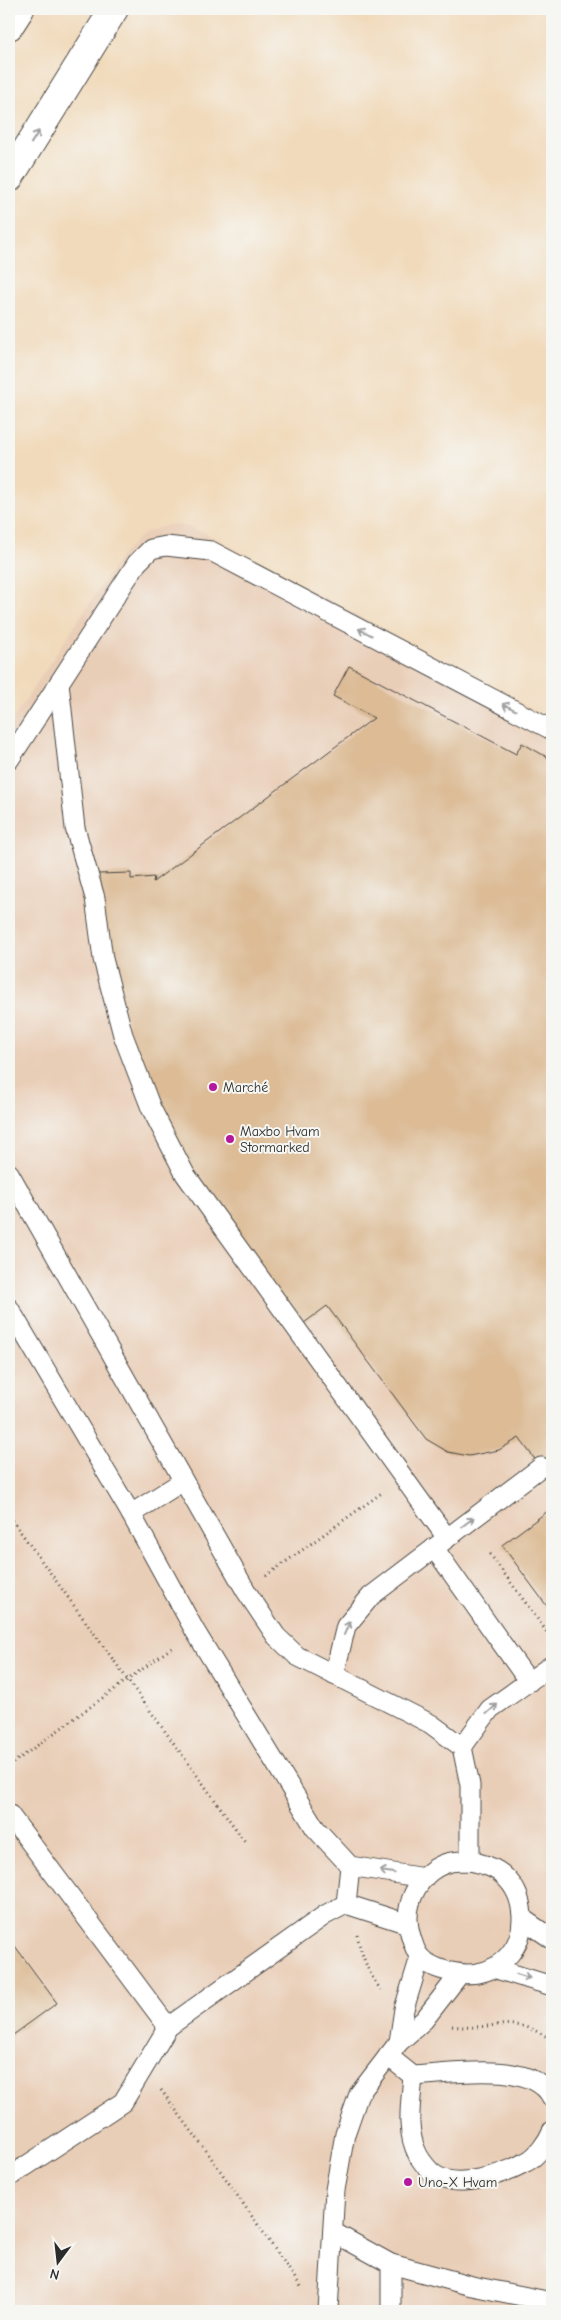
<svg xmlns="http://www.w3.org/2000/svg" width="561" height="2320" font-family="'Comic Neue',sans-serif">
<rect width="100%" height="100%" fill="#f6f6f2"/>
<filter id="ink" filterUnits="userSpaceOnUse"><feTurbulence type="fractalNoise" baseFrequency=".02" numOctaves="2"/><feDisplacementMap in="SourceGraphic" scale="10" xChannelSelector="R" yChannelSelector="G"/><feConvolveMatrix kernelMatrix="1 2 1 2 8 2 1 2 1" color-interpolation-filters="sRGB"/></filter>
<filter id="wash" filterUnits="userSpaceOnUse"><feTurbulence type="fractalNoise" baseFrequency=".0096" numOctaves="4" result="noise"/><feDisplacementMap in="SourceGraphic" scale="20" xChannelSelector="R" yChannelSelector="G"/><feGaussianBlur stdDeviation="1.12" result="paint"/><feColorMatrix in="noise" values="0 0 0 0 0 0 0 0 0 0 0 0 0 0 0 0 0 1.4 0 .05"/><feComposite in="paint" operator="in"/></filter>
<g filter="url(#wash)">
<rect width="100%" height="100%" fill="#f1dabb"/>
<!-- built -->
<polygon fill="#e9ceb7" points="167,525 185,526 203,532 552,721 552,2311 9,2311 9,725 120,557 138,538 147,532"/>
<g id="blocks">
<!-- building -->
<g fill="#dcbb95">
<polygon points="349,666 516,754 522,743 552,760 552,1482 519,1438 499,1450 469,1456 448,1452 426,1439 327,1306 300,1326 199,1187 142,1078 103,928 98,874 131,873 131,879 154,877 153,882 374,718 333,696"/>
<polygon points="552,1508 552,1613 502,1545"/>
<polygon points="9,1938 57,2003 9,2038"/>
<polygon points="434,2308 454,2310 454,2311 434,2311"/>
</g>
</g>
</g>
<g filter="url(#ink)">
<use href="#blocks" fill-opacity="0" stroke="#494541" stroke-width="1"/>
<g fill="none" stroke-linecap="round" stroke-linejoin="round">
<!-- lane casing -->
<g stroke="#494541" stroke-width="21">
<g id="lane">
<polyline points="59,683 75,828 95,898 103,959 123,1035 151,1108 185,1174 447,1538"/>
<polyline points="9,760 137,563 151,549 166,546 211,551 552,730"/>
<polyline points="9,1173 246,1591 276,1636 297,1656 431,1724 462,1747 470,1785 470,1861"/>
<polyline points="9,1308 131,1514 195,1631 315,1828 350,1866 424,1878"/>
<polyline points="131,1514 183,1481"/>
<polyline points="434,1548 529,1682"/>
<polyline points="334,1675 346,1626 371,1596 541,1467"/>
<polyline points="462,1747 490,1709 552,1665"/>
<polyline points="9,1814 168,2027"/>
<path d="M 470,1861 C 482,1864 495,1867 504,1876 C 526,1896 528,1933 509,1955 C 490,1977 465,1977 440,1969 C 434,1967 424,1962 420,1957 C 415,1952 412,1940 410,1933 C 402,1904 420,1869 451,1862 C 457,1861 464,1861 470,1861 Z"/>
<polyline points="346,1904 350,1866"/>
<polyline points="523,1919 552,1939"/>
<polyline points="493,1968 552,1986"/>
<polyline points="399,2042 404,2009 420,1957"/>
<path d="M 388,2056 L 413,2076 C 449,2074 534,2059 552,2098"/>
<path d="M 413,2076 C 411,2103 405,2130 418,2155 C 421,2161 430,2172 435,2175 C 458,2190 504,2174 526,2162 C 537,2157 548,2141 552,2131"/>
<polyline points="9,2177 123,2102 168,2027 325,1915 346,1904 408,1924"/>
<polyline points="333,2232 391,2264 472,2286 552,2302 551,2311"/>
<polyline points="391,2264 391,2311"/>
<polyline points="328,2311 335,2190 345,2134 359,2094 399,2042 424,2020 459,1975"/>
</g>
</g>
<!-- highway casing -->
<g stroke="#494541" stroke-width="30">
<g id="highway">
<polyline points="9,26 20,9"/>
<polyline points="9,178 114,9"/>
</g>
</g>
<!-- path -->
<g stroke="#494541" stroke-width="3" stroke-dasharray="1 4" stroke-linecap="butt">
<polyline points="9,1516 246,1843"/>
<polyline points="490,1554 552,1639"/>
<polyline points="266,1576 383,1492"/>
<polyline points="9,1766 174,1646"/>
<path d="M 357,1935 C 362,1956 368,1973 381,1990"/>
<path d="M 452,2026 C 494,2032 509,2012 552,2040"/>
<polyline points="161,2090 205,2149 302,2288"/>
</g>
<!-- lane -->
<use href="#lane" stroke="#fff" stroke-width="19"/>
<!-- highway -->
<use href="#highway" stroke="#fff" stroke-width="28"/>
</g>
<!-- one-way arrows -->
<defs><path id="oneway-shaft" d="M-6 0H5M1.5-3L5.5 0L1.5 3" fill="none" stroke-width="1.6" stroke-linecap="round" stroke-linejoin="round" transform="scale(1.25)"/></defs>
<g stroke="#a0a0a0">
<use href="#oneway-shaft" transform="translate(35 137) rotate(-58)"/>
<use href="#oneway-shaft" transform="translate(365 632) rotate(-153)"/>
<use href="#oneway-shaft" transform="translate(509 707) rotate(-153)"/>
<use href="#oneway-shaft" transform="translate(468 1522) rotate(-37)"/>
<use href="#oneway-shaft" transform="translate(347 1628) rotate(-66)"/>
<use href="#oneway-shaft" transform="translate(492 1709) rotate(-42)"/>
<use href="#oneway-shaft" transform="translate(387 1872) rotate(-171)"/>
<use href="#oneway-shaft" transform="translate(523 1976) rotate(18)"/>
</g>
</g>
<!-- markers -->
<g fill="#b5179e" stroke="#f6f6f2" stroke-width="2">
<circle cx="213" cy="1087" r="5"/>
<circle cx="230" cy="1139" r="5"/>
<circle cx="408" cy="2182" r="5"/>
</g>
<g text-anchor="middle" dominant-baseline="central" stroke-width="4" stroke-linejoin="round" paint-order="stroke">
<!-- poi labels -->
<g font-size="14" fill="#2b2b2b" stroke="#f6f6f2" text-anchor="start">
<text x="223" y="1087">Marché</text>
<text x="240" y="1131">Maxbo Hvam<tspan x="240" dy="16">Stormarked</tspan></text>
<text x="418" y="2182">Uno-X Hvam</text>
</g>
</g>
<!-- margin -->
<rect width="561" height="2320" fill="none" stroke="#f6f6f2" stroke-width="30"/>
<!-- north arrow -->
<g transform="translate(58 2262) rotate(195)" stroke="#f6f6f2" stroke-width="4" paint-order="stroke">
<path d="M0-4L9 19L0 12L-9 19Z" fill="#2b2b2b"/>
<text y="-8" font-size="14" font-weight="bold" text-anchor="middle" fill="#2b2b2b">N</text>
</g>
</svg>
